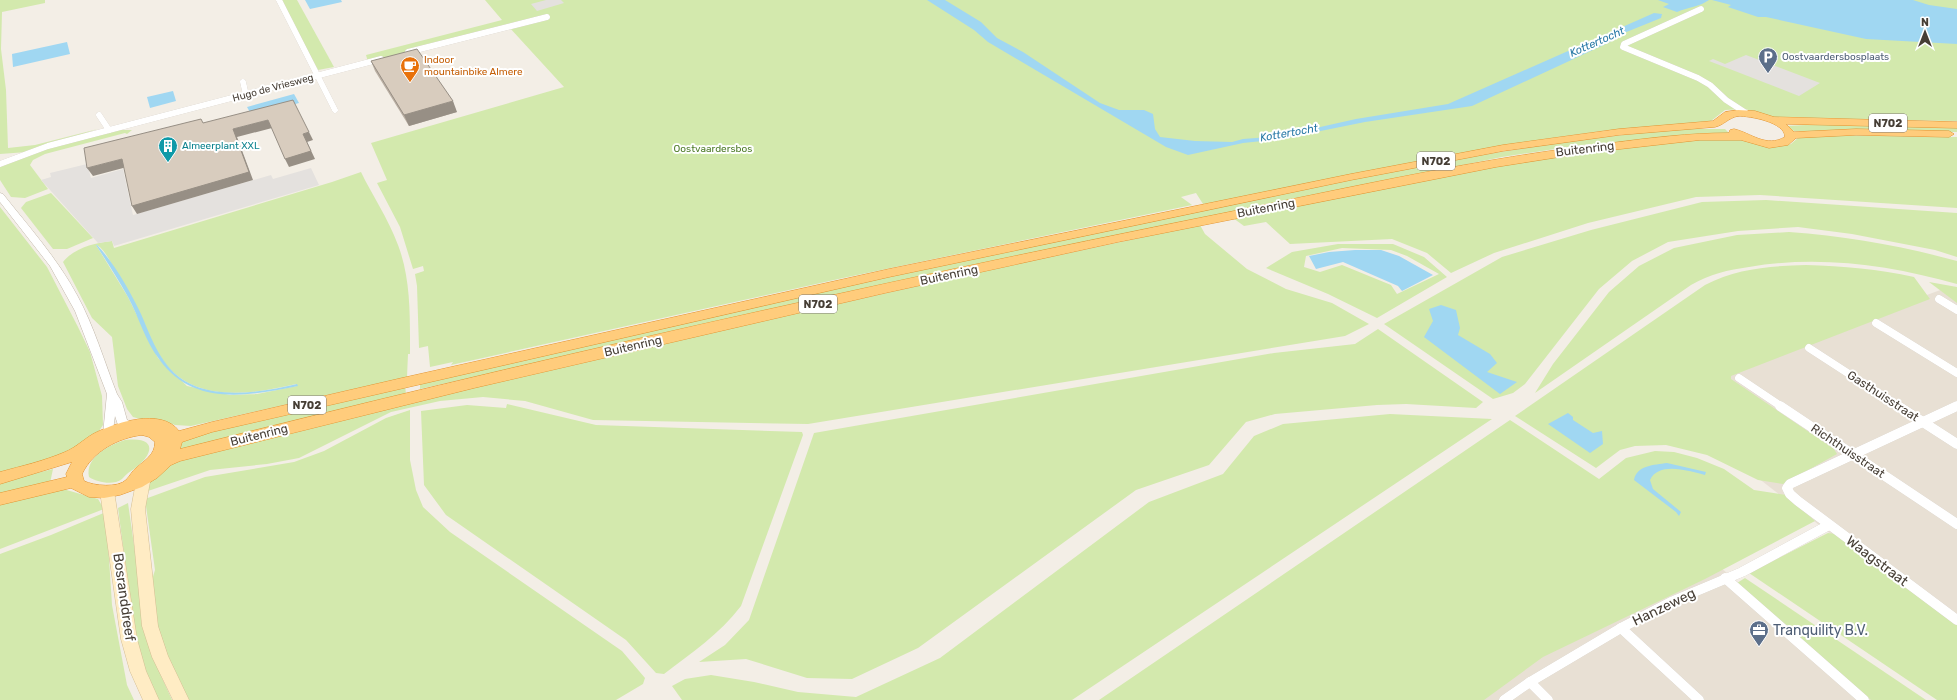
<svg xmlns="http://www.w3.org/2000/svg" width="1957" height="700" font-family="Rubik,sans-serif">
<rect width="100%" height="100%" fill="#f3eee6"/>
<!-- residential -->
<g fill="#e8e0d4">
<polygon points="1943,289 1957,298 1957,631 1758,478 1718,373"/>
<polygon points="1721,568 1882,700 1462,700 1539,644"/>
</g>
<!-- green -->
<g fill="#d3e9ad" fill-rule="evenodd">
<polygon points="0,0 45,0 45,3 2,12 1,49 6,90 8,148 35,145 98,129 27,152 0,154"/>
<polygon points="281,0 297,0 334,67 318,70"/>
<polygon points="485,0 1957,0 1957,121 1779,119 1745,109 1725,110 1711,121 1602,131 1499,146 1221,201 1203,204 1196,193 1181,197 1192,205 843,278 451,365 453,362 430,367 428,346 419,348 417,286 415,274 424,271 423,266 413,269 400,227 377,183 387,180 371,143 564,87 509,27 368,62 366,55 502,20"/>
<polygon points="1825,124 1957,127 1957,132 1794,131 1786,126"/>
<path d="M 1683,129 L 1725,129 L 1730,134 L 1581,145 L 1502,157 L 1002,259 L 420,389 L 420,381 C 662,326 904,273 1147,222 C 1324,185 1503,144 1683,129 Z"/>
<polygon points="117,130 132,130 127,134 125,133 45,154 33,160 30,165 48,189 25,198 11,197 0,180 0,167 4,165 34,152"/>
<polygon points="1822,135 1957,137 1957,208 1760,195 1696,197 1588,223 1494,253 1451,273 1427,253 1392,239 1290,244 1266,222 1244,226 1233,218 1494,165 1652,143 1730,138 1777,147 1791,144 1800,136"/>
<path d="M 361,172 C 372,195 388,218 398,245 C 411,279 410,317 410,354 L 408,354 L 407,377 L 191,426 L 175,425 L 160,420 L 140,419 L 133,417 L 127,409 L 118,386 L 112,337 L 92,318 L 63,262 C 74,248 94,243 112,241 L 114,248 L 332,182 ZM 96,245 C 103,247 110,261 114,268 C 133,297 143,333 164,362 C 195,404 253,394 296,384 L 297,386 L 257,394 L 230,395 L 187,386 L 158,358 L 128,297 Z"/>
<polygon points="51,193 93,238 67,249 53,249 21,208 26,202"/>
<polygon points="1766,200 1957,213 1957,257 1935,250 1852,234 1798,227 1738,231 1668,242 1632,261 1599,289 1525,384 1513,393 1493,399 1384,324 1502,257 1591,230 1702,202"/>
<polygon points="0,207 47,267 78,327 90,352 102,396 103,425 99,431 81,446 38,463 0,472"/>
<path d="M 1200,225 L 1205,234 L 1247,269 L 1286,289 L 1332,303 L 1369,324 L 1345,336 L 808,424 L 593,420 L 525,401 L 483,397 L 440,401 L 391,412 L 299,458 L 267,464 L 210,470 L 145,492 C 150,471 180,460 198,454 L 598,358 L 980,272 Z"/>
<path d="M 1789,232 C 1846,236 1902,246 1957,261 L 1957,284 C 1889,265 1819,255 1749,267 C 1728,270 1710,274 1691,285 L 1535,393 L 1553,364 L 1609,292 L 1639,266 L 1674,248 L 1737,235 Z"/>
<path d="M 1338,244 L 1393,244 L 1424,257 L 1447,277 L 1377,318 L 1328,294 L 1266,268 L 1292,252 ZM 1342,248 L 1391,250 L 1407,256 L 1439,274 L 1397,294 L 1391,285 L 1342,265 L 1320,272 L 1304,267 L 1306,256 Z"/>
<path d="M 1806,265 C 1843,266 1879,269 1914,277 L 1930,299 L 1731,376 L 1731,379 L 1834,449 L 1837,454 L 1783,484 L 1758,480 L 1707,455 L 1666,445 L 1635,446 L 1620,450 L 1596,468 L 1515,416 L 1705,285 C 1737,268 1771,266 1806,265 Z"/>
<polygon points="1929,282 1957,287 1957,303"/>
<polygon points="1378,329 1483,402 1476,408 1406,404 1377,405 1275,414 1246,422 1209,465 1136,490 918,648 852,679 807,678 746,659 699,662 725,645 749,620 814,433 1274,353 1355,344"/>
<polygon points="405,384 406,395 178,450 182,438"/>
<path d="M 507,404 L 596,425 L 802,432 L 803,435 L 741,606 C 720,634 691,653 664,674 L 656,673 L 626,640 L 446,515 L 424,485 L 421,411 L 467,405 L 506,408 Z"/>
<polygon points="410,410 410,460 416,490 423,507 450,532 622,651 645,678 643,684 616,700 189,700 168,658 158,632 151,583 155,570 145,499 205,477 294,462 324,451 386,418"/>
<polygon points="1390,414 1492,419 1072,700 682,700 672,686 685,679 711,675 754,682 798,692 856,697 940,658 1149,502 1223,474 1254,436 1283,424"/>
<polygon points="1510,420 1599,479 1626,458 1655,451 1674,452 1697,458 1724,469 1754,490 1786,495 1815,521 1705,579 1543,657 1484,700 1099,700"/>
<path d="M 125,440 C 160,436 153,457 131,471 C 127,473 125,476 122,479 C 113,486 97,482 89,477 C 85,457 109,445 125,440 Z"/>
<polygon points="53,469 50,483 0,496 0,482"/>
<polygon points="63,489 98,499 104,509 0,549 0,502"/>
<polygon points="128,503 141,594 157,667 172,700 159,700 144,672 134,630 118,508"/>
<polygon points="106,512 112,605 127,685 134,700 0,700 0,554 51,535"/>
<polygon points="1828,533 1836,534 1957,625 1957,700 1937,700 1749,573"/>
<polygon points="1745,578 1926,700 1871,700 1737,583"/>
</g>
<!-- parking -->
<g fill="#e4e1de">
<polygon points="546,0 561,0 564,3 537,11 531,4"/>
<polygon points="1746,55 1820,83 1799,96 1709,61 1713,59 1725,64"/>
<polygon points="87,164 91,178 123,169 133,215 271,175 273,179 311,168 319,185 114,246 112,241 98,243 41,180 51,177 50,173"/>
</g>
<!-- water -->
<g fill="#a0d7f2">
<polygon points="305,0 341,0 342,2 310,9"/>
<polygon points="927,0 945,0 981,22 997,38 1023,52 1100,103 1119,110 1144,110 1153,114 1155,129 1160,137 1195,141 1232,142 1243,139 1280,136 1356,119 1448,104 1654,13 1662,14 1661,18 1624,33 1608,43 1472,106 1365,122 1281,139 1243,143 1188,155 1166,147 988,42 974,30"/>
<path d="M 1658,0 L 1709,0 C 1699,7 1689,7 1677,12 L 1663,7 L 1669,4 Z"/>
<polygon points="1712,0 1913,0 1929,5 1957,9 1957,44 1866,39 1766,17 1758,17 1728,7 1731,5"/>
<polygon points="67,42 70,54 13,67 12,54"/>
<polygon points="173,91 176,101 150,108 147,97"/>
<polygon points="294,94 299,103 252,116 247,107"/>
<path d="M 97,245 C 115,264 130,291 141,314 C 148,330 154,347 164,361 C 193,404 254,394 297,384 L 298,386 C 248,396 193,407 159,359 C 145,341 139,317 128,297 C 118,279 107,262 96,245 Z"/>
<polygon points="1355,250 1381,250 1399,256 1433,275 1402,291 1398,286 1343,262 1316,269 1309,256 1329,252"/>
<polygon points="1441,305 1456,310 1460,328 1458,335 1490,354 1497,363 1487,372 1517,382 1500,394 1424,337 1433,321 1429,309"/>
<polygon points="1568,413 1573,417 1573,420 1593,433 1602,431 1603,444 1590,453 1548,424"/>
<path d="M 1667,463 L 1706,472 L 1705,475 C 1689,471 1659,461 1650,480 L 1653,489 L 1681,512 L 1679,516 L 1676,512 L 1634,480 C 1637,465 1654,465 1667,463 Z"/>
</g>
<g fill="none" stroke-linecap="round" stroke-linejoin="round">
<!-- minor-far2 casing -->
<g stroke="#c2b8ab" stroke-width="6">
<g id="minor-far2">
<polyline points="279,0 335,110"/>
<polyline points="1701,9 1624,44 1623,47 1698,78 1710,85 1726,100 1746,113"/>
<polyline points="408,52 547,17"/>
<polyline points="243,82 246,95"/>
<polyline points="99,115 109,130"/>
<polyline points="0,164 48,146 381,59"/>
</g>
</g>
<!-- minor-far1 casing -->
<g stroke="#c2b8ab" stroke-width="8">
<g id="minor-far1">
<polyline points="1939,299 1957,310"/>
<polyline points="1876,323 1957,373"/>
<polyline points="1809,348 1900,407"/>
<polyline points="1739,378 1782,407"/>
<polyline points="1955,407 1957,406"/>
</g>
</g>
<!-- minor casing -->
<g stroke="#c2b8ab" stroke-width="10">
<g id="minor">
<polyline points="1780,406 1957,524"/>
<polyline points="1898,406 1957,444"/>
<polyline points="1957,406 1790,484 1787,488 1790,494 1798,501 1957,620"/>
<polyline points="1725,578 1864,700"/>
<polyline points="1621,628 1699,700"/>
<polyline points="1530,682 1548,700"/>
<polyline points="1504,700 1530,682 1621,628 1673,601 1742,572 1829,525"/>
</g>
</g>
<!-- tertiary casing -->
<g stroke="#c2b8ab" stroke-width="1">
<path id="tertiary" d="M 0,193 L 3,194 C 29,227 57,258 77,295 C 94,326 104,361 117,394 L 122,402 L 127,420 L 136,423 L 137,426 L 136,429 L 132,430 L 118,425 L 115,416 L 112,437 L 104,437 L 103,434 L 107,394 L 75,311 L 50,266 L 0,202 Z"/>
</g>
<!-- secondary casing -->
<g stroke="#d5bf94" stroke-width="1">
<g id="secondary">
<polygon points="146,472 151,473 153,477 150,482 145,509 158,626 168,656 189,700 173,700 152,657 142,626 131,509 136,482 141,473"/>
<polygon points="107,486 112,487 114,491 137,639 146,671 159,700 143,700 130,671 121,639 100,491 102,487"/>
</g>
</g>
<!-- trunk casing -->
<g stroke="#e29432" stroke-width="1">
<path id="trunk" d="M 1738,110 L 1755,111 L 1774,117 L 1957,122 L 1957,128 L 1786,124 L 1794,132 L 1856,129 L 1949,131 L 1954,134 L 1949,137 L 1856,135 L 1796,138 L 1788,145 L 1769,148 L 1741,140 L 1700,140 L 1585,153 L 1496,167 L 1118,242 L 885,293 L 474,388 L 180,461 L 171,465 L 157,478 L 142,487 L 120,495 L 104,498 L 89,497 L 71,488 L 0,505 L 0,493 L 67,477 L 66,474 L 72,462 L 0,484 L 0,472 C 22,466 44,461 65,452 C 75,448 83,440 93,434 C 114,423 161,407 179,431 L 212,422 L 402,378 L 889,269 L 1351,174 L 1503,145 L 1619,129 L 1713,121 L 1725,112 ZM 1738,116 C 1750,116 1785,122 1785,137 C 1766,148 1751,133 1734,129 L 1730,130 L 1729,133 C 1689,133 1650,138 1611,143 C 1479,158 1349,188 1219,214 C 871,284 524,362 180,449 L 182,442 L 212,432 L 889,277 L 1351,180 L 1503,151 L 1619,135 L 1715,127 C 1724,125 1728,118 1738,116 ZM 142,435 L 149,437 L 155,442 C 155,455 145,460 136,468 C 132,471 130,476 126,480 C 118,488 94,486 84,481 L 82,474 C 93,451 118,438 142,435 Z"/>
</g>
<!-- minor-far2 -->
<use href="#minor-far2" stroke="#fff" stroke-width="6"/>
<!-- minor-far1 -->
<use href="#minor-far1" stroke="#fff" stroke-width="8"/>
<!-- minor -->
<use href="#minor" stroke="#fff" stroke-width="10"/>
<!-- tertiary -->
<use href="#tertiary" fill="#fff" fill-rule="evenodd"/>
<!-- secondary -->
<use href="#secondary" fill="#ffecc4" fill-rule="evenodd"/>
<!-- trunk -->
<use href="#trunk" fill="#ffcc7c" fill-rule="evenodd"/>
</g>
<!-- wall -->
<polygon fill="#baafa3" points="371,61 457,112 409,126 375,71"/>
<!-- shaded-wall -->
<g fill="#978f85">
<polygon points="453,101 457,112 409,126 404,115"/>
<polygon points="268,120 272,128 237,137 253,180 137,214 132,206 233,129"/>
<polygon points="309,132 313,140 307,142 315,159 289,167 285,159 303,134"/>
<polygon points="122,159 127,167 93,176 87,168"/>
</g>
<!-- building -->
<g fill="#d8ccbe" stroke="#978f85">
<polygon points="417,49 453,101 404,115 371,61"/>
<polygon points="293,100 309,132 303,134 311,151 285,159 268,120 233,129 249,172 132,206 122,159 87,168 84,148 201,119 203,123"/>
</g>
<!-- icons -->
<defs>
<g id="parking-pin" transform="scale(1)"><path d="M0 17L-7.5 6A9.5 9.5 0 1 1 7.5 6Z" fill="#5c6f8a" stroke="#fff"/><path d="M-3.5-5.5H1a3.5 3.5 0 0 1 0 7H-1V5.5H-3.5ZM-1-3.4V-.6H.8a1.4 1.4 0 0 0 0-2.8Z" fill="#fff"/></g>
<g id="cafe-pin" transform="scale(1)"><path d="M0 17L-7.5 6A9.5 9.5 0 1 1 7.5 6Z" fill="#e8710a" stroke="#fff"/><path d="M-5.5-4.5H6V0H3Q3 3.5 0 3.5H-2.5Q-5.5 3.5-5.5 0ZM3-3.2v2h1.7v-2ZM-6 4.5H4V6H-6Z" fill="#fff"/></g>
<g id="building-pin" transform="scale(1)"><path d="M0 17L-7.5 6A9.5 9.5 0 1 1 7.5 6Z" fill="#0f9aa8" stroke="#fff"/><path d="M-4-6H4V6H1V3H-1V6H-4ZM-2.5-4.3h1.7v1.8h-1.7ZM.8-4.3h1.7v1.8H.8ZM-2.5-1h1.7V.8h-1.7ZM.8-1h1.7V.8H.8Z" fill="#fff"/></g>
<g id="office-pin" transform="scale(1)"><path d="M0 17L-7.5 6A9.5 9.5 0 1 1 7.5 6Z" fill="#5c6f8a" stroke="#fff"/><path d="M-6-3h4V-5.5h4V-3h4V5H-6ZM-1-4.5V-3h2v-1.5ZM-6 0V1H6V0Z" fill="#fff"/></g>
</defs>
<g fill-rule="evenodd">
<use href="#parking-pin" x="1768" y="57"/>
<use href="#cafe-pin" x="410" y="66"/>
<use href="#building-pin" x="168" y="146"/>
<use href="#office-pin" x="1759" y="630"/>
</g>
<g text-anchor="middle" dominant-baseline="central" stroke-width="4" stroke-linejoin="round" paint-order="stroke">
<!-- far-service labels -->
<g font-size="10" fill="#4e5e75" stroke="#fff" text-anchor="start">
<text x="1782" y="57">Oostvaardersbosplaats</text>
</g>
<!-- far-food labels -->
<g font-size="10" fill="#c56008" stroke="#fff" text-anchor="start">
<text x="424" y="60">Indoor<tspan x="424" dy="12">mountainbike Almere</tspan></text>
</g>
<!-- far-street labels -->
<g font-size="10" fill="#463e35" stroke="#fff">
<text transform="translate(273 88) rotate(-15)">Hugo de Vriesweg</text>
</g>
<!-- far-culture labels -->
<g font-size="10" fill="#0d838f" stroke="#fff" text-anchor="start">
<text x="182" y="146">Almeerplant XXL</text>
</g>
<!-- far-park labels -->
<g font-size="10" fill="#4c7a26" stroke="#fff">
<text x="713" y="149">Oostvaardersbos</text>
</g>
<!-- far-water labels -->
<g font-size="11" font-style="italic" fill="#2879a6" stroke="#fff">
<text transform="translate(1597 42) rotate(-24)">Kottertocht</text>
<text transform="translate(1289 133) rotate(-10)">Kottertocht</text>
</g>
<!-- shield labels -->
<g fill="#fff" stroke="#7e7872" stroke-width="1">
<rect x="1869" y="114" width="38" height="18" rx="3"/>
<rect x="1417" y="152" width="38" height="18" rx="3"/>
<rect x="799" y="295" width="38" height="18" rx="3"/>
<rect x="288" y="396" width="38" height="18" rx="3"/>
</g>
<g font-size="11" font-weight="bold" fill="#463e35">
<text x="1888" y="123">N702</text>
<text x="1436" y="161">N702</text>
<text x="818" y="304">N702</text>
<text x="307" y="405">N702</text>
</g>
<!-- street labels -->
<g font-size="12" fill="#463e35" stroke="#fff">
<text transform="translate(1585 149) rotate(-7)">Buitenring</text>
<text transform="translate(1266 208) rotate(-11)">Buitenring</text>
<text transform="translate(949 275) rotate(-12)">Buitenring</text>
<text transform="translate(633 346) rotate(-13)">Buitenring</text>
<text transform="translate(1883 396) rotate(33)">Gasthuisstraat</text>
<text transform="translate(259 435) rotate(-14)">Buitenring</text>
<text transform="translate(1848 451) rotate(34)">Richthuisstraat</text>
</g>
<!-- near-street labels -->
<g font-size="14" fill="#463e35" stroke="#fff">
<text transform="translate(1877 561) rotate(37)">Waagstraat</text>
<text transform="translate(124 597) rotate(82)">Bosranddreef</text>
<text transform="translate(1664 607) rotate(-26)">Hanzeweg</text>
</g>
<!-- near-service labels -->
<g font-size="14" fill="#4e5e75" stroke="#fff" text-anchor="start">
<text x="1773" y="630">Tranquility B.V.</text>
</g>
</g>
<!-- north arrow -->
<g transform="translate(1925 32)" stroke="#ffffff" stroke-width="3" paint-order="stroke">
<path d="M0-3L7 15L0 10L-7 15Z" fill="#463e35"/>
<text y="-6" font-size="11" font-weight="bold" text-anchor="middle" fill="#463e35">N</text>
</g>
</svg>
